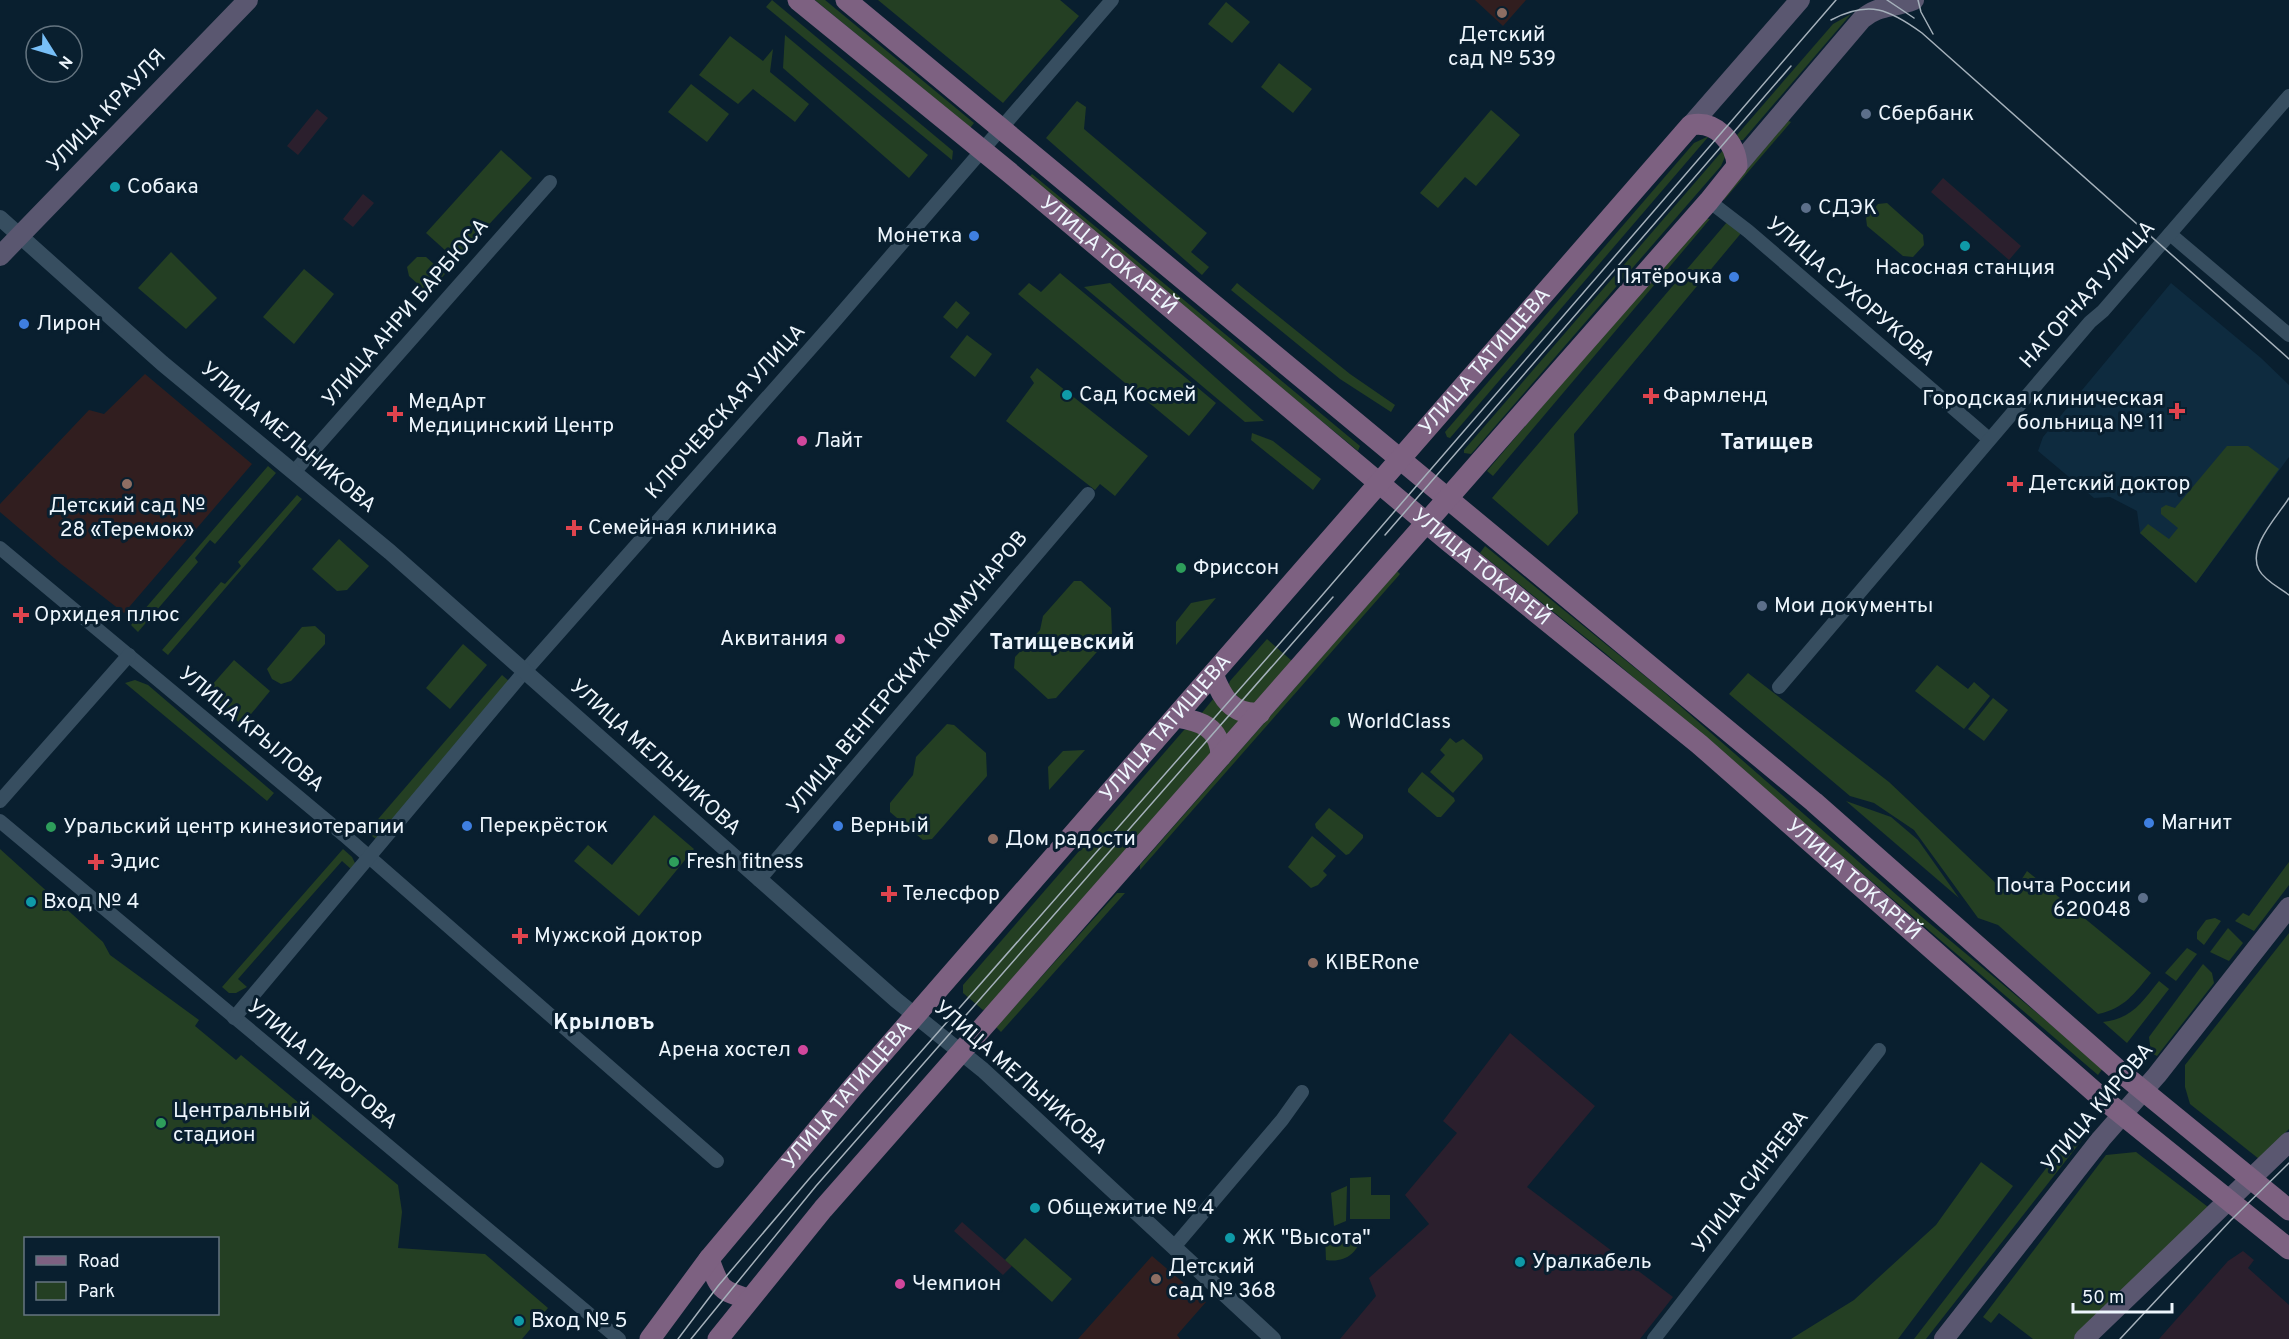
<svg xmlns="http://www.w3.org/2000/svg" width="2289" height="1339" font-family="Overpass,sans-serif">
<rect width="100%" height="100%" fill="#091f2f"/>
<!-- built -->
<polygon fill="#0e2b3f" points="2171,283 2261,358 2289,385 2289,457 2196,583 2140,533 2137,511 2110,497 2094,498 2038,451 2043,437"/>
<!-- industrial -->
<g fill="#2b1f2d">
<polygon points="317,109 328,118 298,155 287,146"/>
<polygon points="1943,178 2021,246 2009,260 1931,192"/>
<polygon points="363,194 374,203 353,227 343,219"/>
<polygon points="1510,1033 1595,1106 1527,1187 1673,1297 1640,1339 1340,1339 1376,1296 1369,1278 1429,1224 1405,1195 1457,1133 1443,1121"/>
<polygon points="962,1222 1012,1266 1003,1275 954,1231"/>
<polygon points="2243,1251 2254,1260 2248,1268 2289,1305 2289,1339 2159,1339 2228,1261"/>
</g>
<!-- education -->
<g fill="#311e1f">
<polygon points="1475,0 1526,0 1503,26"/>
<polygon points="145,374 252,464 124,613 61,564 0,512 0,504 89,410 104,414"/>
<polygon points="1152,1256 1206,1302 1177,1335 1180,1339 1078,1339"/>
</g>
<!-- green -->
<g fill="#243f23" fill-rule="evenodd">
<polygon points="772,0 953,151 952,160 766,7"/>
<polygon points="815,0 825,0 974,123 970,128"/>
<polygon points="878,0 1060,0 1079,16 1003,103"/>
<polygon points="1226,2 1250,22 1232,43 1208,24"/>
<polygon points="1851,14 1743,140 1740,140 1737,135 1833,24"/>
<polygon points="785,35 928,155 909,178 783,68"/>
<polygon points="730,36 763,61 773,49 770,72 809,104 795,122 753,89 738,104 699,75"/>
<polygon points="1279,63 1312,89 1293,113 1261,87"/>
<polygon points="691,84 729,114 707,142 668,112"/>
<polygon points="1077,101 1086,107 1084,129 1207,233 1191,252 1209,267 1202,275 1046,138"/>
<polygon points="1491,110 1520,135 1476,186 1465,177 1438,208 1420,193"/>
<polygon points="1786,120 1791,122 1724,200 1723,199"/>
<polygon points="1709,136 1450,438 1447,437 1445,432 1694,143"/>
<polygon points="1724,149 1725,157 1721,166 1471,454 1464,453 1464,450"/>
<polygon points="501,150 532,178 456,260 426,233"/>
<polygon points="1032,174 1360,446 1358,451 1027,179"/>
<polygon points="1887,203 1923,235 1924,245 1913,257 1903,256 1867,226 1866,218 1878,204"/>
<polygon points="1702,218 1710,219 1493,476 1487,471"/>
<polygon points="1728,221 1742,232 1574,434 1578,513 1548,546 1492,498"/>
<polygon points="171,252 217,298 186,329 138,288"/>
<polygon points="417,257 426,257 445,274 428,293 409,276 407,267"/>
<polygon points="304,269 334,294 294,344 263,317"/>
<polygon points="1060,273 1216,403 1189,436 1018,294 1029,283 1041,292"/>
<polygon points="1110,283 1264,421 1245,422 1084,287"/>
<polygon points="1237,283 1350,374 1395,405 1391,412 1340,379 1231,290"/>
<polygon points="956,301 970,313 957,329 943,317"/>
<polygon points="967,335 992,354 975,377 950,357"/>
<polygon points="1037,368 1148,456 1115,496 1100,484 1095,490 1006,421 1034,383 1030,377"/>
<polygon points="1252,433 1273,441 1321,479 1313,490 1251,440"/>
<polygon points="2227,446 2248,446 2279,469 2196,583 2140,533 2148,524 2169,539 2178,528 2161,514 2161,508 2166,505 2175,508"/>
<polygon points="268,466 276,473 215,544 210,540 195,558 198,562 138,632 131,625"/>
<polygon points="297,495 302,499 168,655 162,650 221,582 225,584 241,566 238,562"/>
<polygon points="339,539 369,566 347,590 337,591 312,569"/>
<polygon points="1485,546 1656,685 1922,917 2103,1068 2098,1075 1605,653 1480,553"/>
<polygon points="1397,571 1400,574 1140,870 1140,865"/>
<polygon points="1074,581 1081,581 1111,608 1112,635 1056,698 1048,699 1014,668 1015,657 1040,630 1043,616"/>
<polygon points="1216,598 1176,645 1176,622 1191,603"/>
<polygon points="315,626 325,635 325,644 291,681 281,684 272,679 267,669 302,627"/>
<polygon points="1267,639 1292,661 1255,706 1248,707 1228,687 1230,681"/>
<polygon points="463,644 487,665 450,709 426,688"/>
<polygon points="234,660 270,691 242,725 205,693"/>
<polygon points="1937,665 1968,689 1974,682 1990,696 1964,729 1915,691"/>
<path d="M 1748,673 L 1889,782 L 2002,889 L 2016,888 L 2027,871 L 2151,973 C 2135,993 2124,1009 2098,1014 L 1998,925 L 1978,918 L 1914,830 L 1874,803 L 1850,796 L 1729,694 Z"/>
<polygon points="502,675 510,682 377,840 367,832"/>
<polygon points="135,680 148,685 274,793 267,801 125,683"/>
<polygon points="1214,698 1240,720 1226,736 1201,714"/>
<polygon points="1993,698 2008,710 1984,741 1968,729"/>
<polygon points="947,724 954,725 986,753 987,776 932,839 923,840 890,812 890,803 913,775 916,757"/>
<polygon points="1192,728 1212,739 1212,753 990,1007 983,1010 963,993 963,985 1184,730"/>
<polygon points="1450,738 1456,743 1463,739 1482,755 1483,759 1453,793 1430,772 1445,755 1440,750"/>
<polygon points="1085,750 1049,790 1048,767 1063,751"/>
<polygon points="1422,772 1454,798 1455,801 1441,817 1437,817 1408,792 1408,789"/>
<polygon points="1846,801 1891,817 1918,840 1959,898"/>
<polygon points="1329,808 1363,835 1363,838 1349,854 1346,855 1316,828 1315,824"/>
<polygon points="654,815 694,849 639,916 574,861 588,845 612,865"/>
<polygon points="1312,836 1336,856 1323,871 1327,875 1318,885 1311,888 1288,867"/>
<path d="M 0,849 L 103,942 L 110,955 L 199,1020 L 195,1026 L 236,1060 L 241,1055 L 398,1185 L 402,1212 L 398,1248 L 485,1254 L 548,1308 L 522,1339 L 0,1339 ZM 26,1238 L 218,1238 L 218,1314 L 26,1314 Z"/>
<polygon points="343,849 352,857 355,863 351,869 342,861 238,979 247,987 236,993 229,993 222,987"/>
<polygon points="2289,862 2289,885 2254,931 2235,921 2243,913 2249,916"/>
<polygon points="1117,893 1125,893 1001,1032 996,1027"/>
<polygon points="2215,918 2221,921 2204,945 2197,939 2197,932 2206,920"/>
<polygon points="2228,928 2243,943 2229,961 2210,952"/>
<polygon points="2289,933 2289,1129 2259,1159 2190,1104 2185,1087 2185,1065"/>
<polygon points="2187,948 2197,954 2176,981 2165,973"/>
<polygon points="2203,964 2212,973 2214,983 2157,1056 2151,1053 2149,1037"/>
<path d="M 2159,981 L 2169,989 L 2127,1043 L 2103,1022 C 2133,1018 2141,1003 2159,981 Z"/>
<polygon points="2086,1135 1926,1339 1914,1339 2068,1140"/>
<polygon points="2136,1152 2208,1207 2074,1339 2033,1339 1999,1313 1991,1323 1983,1317 2106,1155"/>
<polygon points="1981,1162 2013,1186 1898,1339 1791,1339 1854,1300 1936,1225"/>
<polygon points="1371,1177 1371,1195 1390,1195 1390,1219 1350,1219 1350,1178"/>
<polygon points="1347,1186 1346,1221 1334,1226 1331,1193"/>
<path d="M 1325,1235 L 1362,1235 C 1358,1253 1345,1263 1326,1260 Z"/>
<polygon points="1025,1238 1072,1279 1052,1302 1005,1260"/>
</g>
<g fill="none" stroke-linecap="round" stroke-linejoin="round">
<!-- minor -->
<g stroke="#374e60" stroke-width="14">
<polyline points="1709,201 1748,231 1989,439"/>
<polyline points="2170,234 2289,335"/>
<polyline points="294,472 550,182"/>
<polyline points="0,548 344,835 717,1161"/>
<polyline points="1779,687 2090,322 2103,311 2289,96"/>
<polyline points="0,801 129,655"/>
<polyline points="0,821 619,1339"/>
<polyline points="759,880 1088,494"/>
<polyline points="234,1018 524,672 833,323 1112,0"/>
<polyline points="1174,1247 1282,1120 1302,1092"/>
<polyline points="1654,1339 1879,1050"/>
</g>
<!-- tertiary -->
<polyline stroke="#374e60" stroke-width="16" points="0,218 162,363 390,552 896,1000 983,1070 1273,1339"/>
<!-- secondary -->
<g stroke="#5a5770" stroke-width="20">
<polyline points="1691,125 1800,0"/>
<path d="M 1737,166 L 1862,19 C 1880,4 1892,9 1914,0"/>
<polyline points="0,256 248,0"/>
<polyline points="1944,1339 2101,1139 2157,1075 2289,907"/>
<polyline points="2084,1339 2289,1142"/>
</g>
<!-- primary -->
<g stroke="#7d6181" stroke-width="21">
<path id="s1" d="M 798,0 L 1009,172 L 1448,541 L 1699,744 L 2098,1095 L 2289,1249"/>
<polyline points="846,0 1814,802 2118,1070 2289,1210"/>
<path d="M 1213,674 C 1222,698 1232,715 1260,713"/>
<path d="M 1176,717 C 1201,721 1220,727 1221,756"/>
<path d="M 709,1259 C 719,1288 720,1291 749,1299"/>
<path id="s2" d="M 650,1339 L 709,1259 L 853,1087 L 1691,125 C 1716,120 1736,143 1737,166 L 1709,201 L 823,1209 L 718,1339"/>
</g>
<!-- tram -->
<g stroke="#a5b1bb" stroke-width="1.5">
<polyline points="1887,0 1914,18"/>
<polyline points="1918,0 1921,12 1933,34"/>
<path d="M 1831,20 C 1869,0 1889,9 1922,33 L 2289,359"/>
<path d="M 2289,498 C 2277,517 2247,547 2259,570 C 2265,581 2280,588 2289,595"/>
<polyline points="1385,535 1791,66"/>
<polyline points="678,1339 718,1286 809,1179 1318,600 1836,0"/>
<polyline points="691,1339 816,1186 1333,597"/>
<polyline points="2120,1339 2231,1220 2289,1163"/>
</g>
</g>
<!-- markers -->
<g fill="#8d6e63" stroke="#091f2f" stroke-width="2">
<circle cx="1502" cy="13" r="6"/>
<circle cx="127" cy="484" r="6"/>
<circle cx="993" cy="839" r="6"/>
<circle cx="1313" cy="963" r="6"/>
<circle cx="1156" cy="1279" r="6"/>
</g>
<g fill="#5c6f8a" stroke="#091f2f" stroke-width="2">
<circle cx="1866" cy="114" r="6"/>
<circle cx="1806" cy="208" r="6"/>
<circle cx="1762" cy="606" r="6"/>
<circle cx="2143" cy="898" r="6"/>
</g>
<g fill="#0f9aa8" stroke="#091f2f" stroke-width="2">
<circle cx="115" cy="187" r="6"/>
<circle cx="1965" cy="246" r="6"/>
<circle cx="1067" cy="395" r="6"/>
<circle cx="31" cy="902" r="6"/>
<circle cx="1035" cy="1208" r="6"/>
<circle cx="1230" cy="1238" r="6"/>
<circle cx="1520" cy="1262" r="6"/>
<circle cx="519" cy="1321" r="6"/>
</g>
<g fill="#3f7fe0" stroke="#091f2f" stroke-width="2">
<circle cx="974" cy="236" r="6"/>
<circle cx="1734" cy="277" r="6"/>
<circle cx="24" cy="324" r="6"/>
<circle cx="2149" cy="823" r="6"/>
<circle cx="467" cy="826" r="6"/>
<circle cx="838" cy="826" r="6"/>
</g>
<g fill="#e0444e" stroke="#091f2f" stroke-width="2">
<path d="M1648 387h6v6h6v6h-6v6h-6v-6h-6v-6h6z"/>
<path d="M2174 402h6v6h6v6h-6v6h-6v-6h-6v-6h6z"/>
<path d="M392 405h6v6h6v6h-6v6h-6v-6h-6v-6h6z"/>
<path d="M2012 475h6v6h6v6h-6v6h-6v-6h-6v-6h6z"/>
<path d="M571 519h6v6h6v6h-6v6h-6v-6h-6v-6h6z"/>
<path d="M18 606h6v6h6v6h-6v6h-6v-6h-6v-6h6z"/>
<path d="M93 853h6v6h6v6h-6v6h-6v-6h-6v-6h6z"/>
<path d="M886 885h6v6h6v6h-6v6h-6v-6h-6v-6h6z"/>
<path d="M517 927h6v6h6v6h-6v6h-6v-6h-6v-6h6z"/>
</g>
<g fill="#d1479c" stroke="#091f2f" stroke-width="2">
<circle cx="802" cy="441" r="6"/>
<circle cx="840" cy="639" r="6"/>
<circle cx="803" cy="1050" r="6"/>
<circle cx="900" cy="1284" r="6"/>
</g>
<g fill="#2e9e5b" stroke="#091f2f" stroke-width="2">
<circle cx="1181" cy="568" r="6"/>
<circle cx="1335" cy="722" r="6"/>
<circle cx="51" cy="827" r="6"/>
<circle cx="674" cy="862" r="6"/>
<circle cx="161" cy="1123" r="6"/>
</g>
<g text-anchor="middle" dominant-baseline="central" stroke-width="6" stroke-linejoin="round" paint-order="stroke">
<!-- poi labels -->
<g font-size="21" fill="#eef6fd" stroke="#091f2f" text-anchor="start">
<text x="1502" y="35" text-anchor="middle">Детский<tspan x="1502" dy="24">сад № 539</tspan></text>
<text x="1878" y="114">Сбербанк</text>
<text x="127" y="187">Собака</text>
<text x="1818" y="208">СДЭК</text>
<text x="962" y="236" text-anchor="end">Монетка</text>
<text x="1965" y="268" text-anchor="middle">Насосная станция</text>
<text x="1722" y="277" text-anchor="end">Пятёрочка</text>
<text x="36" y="324">Лирон</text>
<text x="1079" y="395">Сад Космей</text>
<text x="1663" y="396">Фармленд</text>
<text x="2164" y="399" text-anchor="end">Городская клиническая<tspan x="2164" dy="24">больница № 11</tspan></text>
<text x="408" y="402">МедАрт<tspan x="408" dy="24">Медицинский Центр</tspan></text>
<text x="814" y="441">Лайт</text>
<text x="2028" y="484">Детский доктор</text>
<text x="127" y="506" text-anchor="middle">Детский сад №<tspan x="127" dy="24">28 «Теремок»</tspan></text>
<text x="588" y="528">Семейная клиника</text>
<text x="1193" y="568">Фриссон</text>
<text x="1774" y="606">Мои документы</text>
<text x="34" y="615">Орхидея плюс</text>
<text x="828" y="639" text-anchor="end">Аквитания</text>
<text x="1347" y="722">WorldClass</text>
<text x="2161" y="823">Магнит</text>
<text x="479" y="826">Перекрёсток</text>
<text x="850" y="826">Верный</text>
<text x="63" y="827">Уральский центр кинезиотерапии</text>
<text x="1005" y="839">Дом радости</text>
<text x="110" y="862">Эдис</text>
<text x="686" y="862">Fresh fitness</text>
<text x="2131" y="886" text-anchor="end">Почта России<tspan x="2131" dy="24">620048</tspan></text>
<text x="902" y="894">Телесфор</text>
<text x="43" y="902">Вход № 4</text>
<text x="534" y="936">Мужской доктор</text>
<text x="1325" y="963">KIBERone</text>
<text x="791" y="1050" text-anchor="end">Арена хостел</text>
<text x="173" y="1111">Центральный<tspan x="173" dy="24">стадион</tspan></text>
<text x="1047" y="1208">Общежитие № 4</text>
<text x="1242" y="1238">ЖК "Высота"</text>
<text x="1532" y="1262">Уралкабель</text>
<text x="1168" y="1267">Детский<tspan x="1168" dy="24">сад № 368</tspan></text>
<text x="912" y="1284">Чемпион</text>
<text x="531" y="1321">Вход № 5</text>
</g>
<!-- street labels -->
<g font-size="21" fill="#eef6fd" stroke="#091f2f">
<text transform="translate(107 111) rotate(-46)">УЛИЦА КРАУЛЯ</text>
<text stroke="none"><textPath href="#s1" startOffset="402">УЛИЦА ТОКАРЕЙ</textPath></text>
<text transform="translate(1850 292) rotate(41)">УЛИЦА СУХОРУКОВА</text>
<text transform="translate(2088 295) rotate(-48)">НАГОРНАЯ УЛИЦА</text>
<text transform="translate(406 313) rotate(-49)">УЛИЦА АНРИ БАРБЮСА</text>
<text stroke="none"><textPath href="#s2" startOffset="1286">УЛИЦА ТАТИЩЕВА</textPath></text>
<text transform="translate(726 412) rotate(-48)">КЛЮЧЕВСКАЯ УЛИЦА</text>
<text transform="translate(288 438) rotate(40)">УЛИЦА МЕЛЬНИКОВА</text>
<text stroke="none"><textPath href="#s1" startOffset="888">УЛИЦА ТОКАРЕЙ</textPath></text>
<text transform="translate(908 673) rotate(-50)">УЛИЦА ВЕНГЕРСКИХ КОММУНАРОВ</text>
<text stroke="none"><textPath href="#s2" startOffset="800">УЛИЦА ТАТИЩЕВА</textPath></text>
<text transform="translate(251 730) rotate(40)">УЛИЦА КРЫЛОВА</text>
<text transform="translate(655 758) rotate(42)">УЛИЦА МЕЛЬНИКОВА</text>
<text stroke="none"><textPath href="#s1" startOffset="1374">УЛИЦА ТОКАРЕЙ</textPath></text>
<text transform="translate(322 1065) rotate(40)">УЛИЦА ПИРОГОВА</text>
<text transform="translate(1020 1078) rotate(41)">УЛИЦА МЕЛЬНИКОВА</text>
<text stroke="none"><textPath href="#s2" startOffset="314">УЛИЦА ТАТИЩЕВА</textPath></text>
<text transform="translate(2098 1108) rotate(-50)">УЛИЦА КИРОВА</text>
<text transform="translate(1751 1182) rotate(-52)">УЛИЦА СИНЯЕВА</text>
</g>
<!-- neighbourhood labels -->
<g font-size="22" font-weight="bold" fill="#eef6fd" stroke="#091f2f">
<text x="1767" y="443">Татищев</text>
<text x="1062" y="643">Татищевский</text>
<text x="604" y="1023">Крыловъ</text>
</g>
</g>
<!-- legend -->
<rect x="24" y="1237" width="195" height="78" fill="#091f2f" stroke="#657581" stroke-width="1.5"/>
<rect x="36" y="1256" width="30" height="9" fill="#7d6181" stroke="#657581" stroke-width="1.5"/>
<text x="78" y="1267" font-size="18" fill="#eef6fd">Road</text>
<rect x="36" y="1282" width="30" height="18" fill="#243f23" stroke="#657581" stroke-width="1.5"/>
<text x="78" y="1297" font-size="18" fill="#eef6fd">Park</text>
<!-- north arrow -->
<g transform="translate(54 54) rotate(127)"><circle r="28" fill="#091f2f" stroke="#657581" stroke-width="1.5"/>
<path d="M0-4.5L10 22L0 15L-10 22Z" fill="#78bff7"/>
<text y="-9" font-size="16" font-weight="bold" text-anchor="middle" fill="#eef6fd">N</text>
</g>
<!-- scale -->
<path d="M2073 1303v9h99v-9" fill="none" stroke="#eef6fd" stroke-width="3"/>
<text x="2082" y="1303" font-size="18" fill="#eef6fd" stroke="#091f2f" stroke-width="4.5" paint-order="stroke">50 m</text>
</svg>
